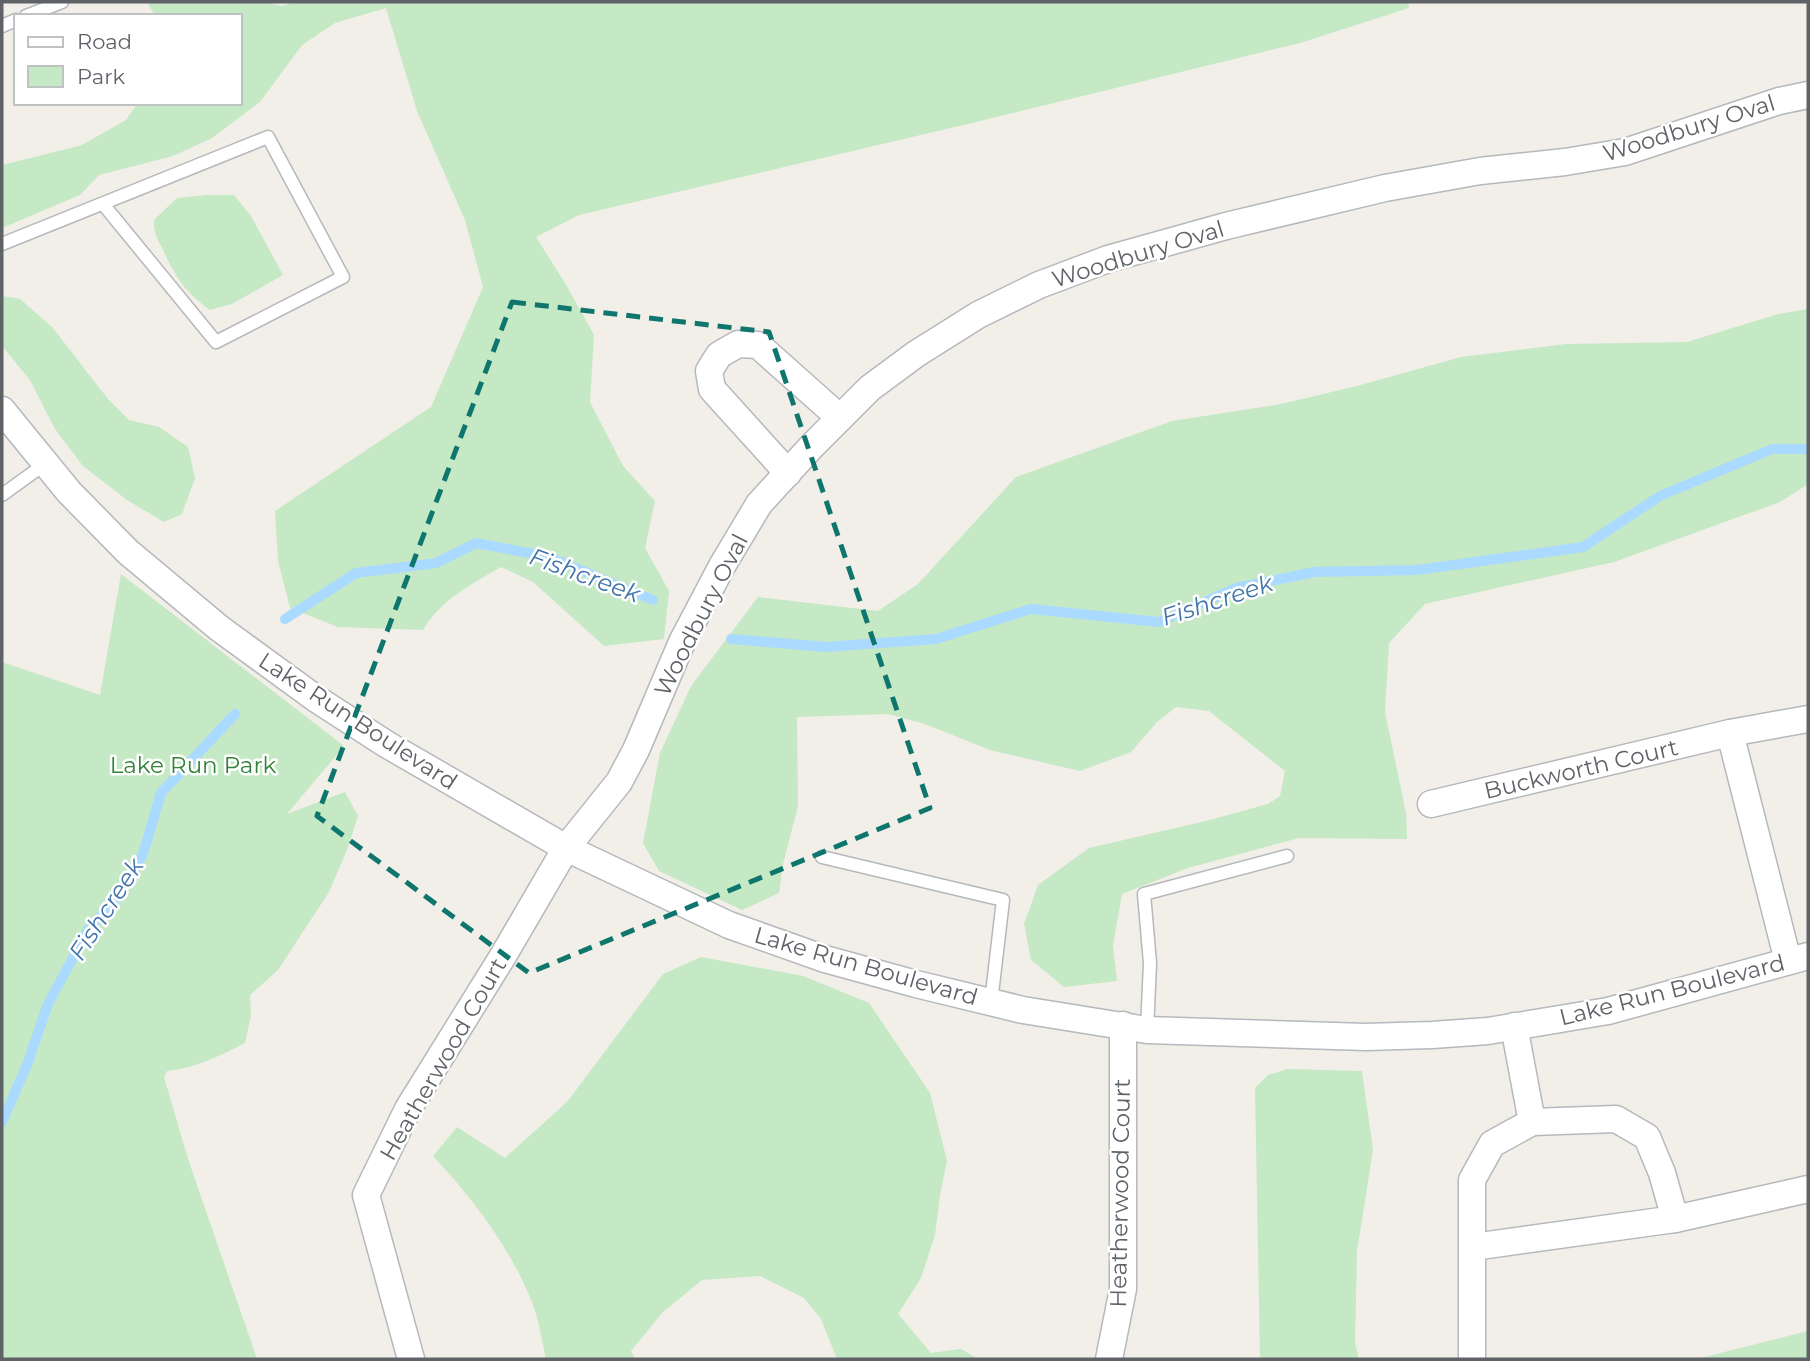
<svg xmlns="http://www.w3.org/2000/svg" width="1810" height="1361" font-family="Montserrat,sans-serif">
<rect width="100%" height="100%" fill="#f1efe8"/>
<!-- green -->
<g fill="#c5e8c5">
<path d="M 147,2 L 265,2 L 282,6 L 295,2 L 1408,2 L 1409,8 L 1300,43 L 976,122 L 579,215 L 536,237 L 565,283 L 594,335 L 590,402 L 623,466 L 655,501 L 645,548 L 669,591 L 664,639 L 604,646 L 533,582 L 501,567 C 472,584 440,600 423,630 L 338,627 L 290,608 L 278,561 L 275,511 L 431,407 L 483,287 L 465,220 L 417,111 L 386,8 L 335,23 L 302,45 L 260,102 L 212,138 L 173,156 L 99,175 L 80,195 L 2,228 L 2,165 L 82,145 L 126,120 L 138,103 L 240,103 L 240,16 L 155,16 Z"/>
<path d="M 208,195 L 234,195 L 251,216 L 283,275 L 232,304 L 210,310 C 184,291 177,279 163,250 C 157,237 154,235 154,220 L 177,198 Z"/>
<polygon points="2,296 20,299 52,327 108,399 129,420 159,427 188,447 195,478 182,514 164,522 127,500 83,466 55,429 30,380 2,346"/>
<polygon points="1808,309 1808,484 1780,502 1614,562 1425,604 1389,643 1385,712 1406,813 1407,839 1299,838 1188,868 1122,894 1113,945 1117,981 1064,987 1031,960 1024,924 1038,885 1089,848 1206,821 1268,804 1280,796 1285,771 1209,711 1176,707 1157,722 1131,752 1080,771 990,750 925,724 888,714 797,717 798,806 783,864 779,893 742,910 659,871 643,843 660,753 691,686 758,597 878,611 918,584 1016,477 1172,421 1281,404 1357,386 1461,357 1566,344 1687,342 1778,314"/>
<path d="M 121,574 L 344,746 L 287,814 L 345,792 L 358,816 L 347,850 L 329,892 L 278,970 L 250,995 L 251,1016 L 245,1043 C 220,1056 195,1068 167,1071 L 164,1077 L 188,1159 L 257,1359 L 2,1359 L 2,662 L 100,695 Z"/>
<path d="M 701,957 L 803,976 L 869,1003 L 930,1093 L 947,1161 L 940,1195 L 935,1235 L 921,1278 L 898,1314 L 931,1353 L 961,1349 L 978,1359 L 837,1359 L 821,1319 L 804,1298 L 760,1276 L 702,1280 L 662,1313 L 631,1351 L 635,1359 L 546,1359 C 542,1341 539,1320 532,1302 C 509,1246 474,1200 433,1156 L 457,1127 L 505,1158 L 567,1102 L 663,974 Z"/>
<polygon points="1288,1069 1362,1071 1373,1150 1357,1251 1355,1343 1359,1359 1260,1359 1255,1088 1268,1075"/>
<polygon points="1808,1331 1808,1359 1697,1359"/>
</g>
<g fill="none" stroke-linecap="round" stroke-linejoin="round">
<!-- stream -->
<g stroke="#aadaff" stroke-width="10">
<polyline points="285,619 356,573 436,563 476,543 549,557 653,600"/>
<polyline points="731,639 826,647 936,639 1031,609 1159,622 1236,588 1314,572 1417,570 1583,547 1660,496 1772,449 1808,449"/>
<polyline points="2,1122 27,1065 48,1004 62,978 88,930 116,899 143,854 161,793 235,714"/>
</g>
<!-- service casing -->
<g stroke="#b5b8bc" stroke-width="15">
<g id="service">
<polyline points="26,16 62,2"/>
<polyline points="2,26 16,20"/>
<polyline points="2,244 268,137 343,277 216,342 103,204"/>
<polyline points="2,495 45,464"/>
<polyline points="822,857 1003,900 991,1002"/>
<polyline points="1147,1030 1150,963 1144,894 1287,856"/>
</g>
</g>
<!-- minor casing -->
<g stroke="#b5b8bc" stroke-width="29">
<g id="minor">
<polyline points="2,410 69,492 128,552 219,628 315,698 386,744 566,848 729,925 825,959 916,984 1023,1010 1147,1030 1366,1037 1432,1035 1488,1031 1608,1011 1808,956"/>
<polyline points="788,473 712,389 709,371 719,355 738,344 758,345 840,418"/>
<polyline points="1730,733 1788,961"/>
<polyline points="1431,804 1730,733 1808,719"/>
<polyline points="1532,1122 1616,1119 1647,1137 1662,1173 1675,1219"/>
<polyline points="1473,1247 1675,1219 1808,1189"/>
<polyline points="411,1359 366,1195 408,1109 503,956 566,848 619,782 636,750 682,642 722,566 759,504 812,446 870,388 916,354 978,315 1039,285 1108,259 1226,226 1385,188 1480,171 1565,162 1625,152 1779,101 1808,95"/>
<polyline points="1109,1359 1123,1289 1123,1025"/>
<polyline points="1472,1359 1472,1180 1492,1144 1532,1122 1514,1026"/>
</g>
</g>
<!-- service -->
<use href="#service" stroke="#fff" stroke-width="12"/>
<!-- minor -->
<use href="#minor" stroke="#fff" stroke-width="26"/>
</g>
<!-- marked area -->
<path fill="none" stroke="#0f766e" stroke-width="5" stroke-dasharray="14 9" stroke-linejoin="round" d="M 512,302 L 769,332 L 930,808 L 529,973 L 317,816 Z"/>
<g text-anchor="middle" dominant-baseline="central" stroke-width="5" stroke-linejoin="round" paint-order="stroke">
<!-- street labels -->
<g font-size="23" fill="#5f6368" stroke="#fff">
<text transform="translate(1689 128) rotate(-17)">Woodbury Oval</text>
<text transform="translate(1138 254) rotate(-17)">Woodbury Oval</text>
<text transform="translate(701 615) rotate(-63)">Woodbury Oval</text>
<text transform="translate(358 721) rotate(33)">Lake Run Boulevard</text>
<text transform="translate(1581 769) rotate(-13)">Buckworth Court</text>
<text transform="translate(866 966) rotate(16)">Lake Run Boulevard</text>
<text transform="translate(1672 990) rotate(-14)">Lake Run Boulevard</text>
<text transform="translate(443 1059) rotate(-60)">Heatherwood Court</text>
<text transform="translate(1120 1193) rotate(-89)">Heatherwood Court</text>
</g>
<!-- park labels -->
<g font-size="23" fill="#348238" stroke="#fff">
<text x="193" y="765">Lake Run Park</text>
</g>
<!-- water labels -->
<g font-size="24" font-style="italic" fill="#4174aa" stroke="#fff">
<text transform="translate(585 575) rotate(20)">Fishcreek</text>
<text transform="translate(1217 600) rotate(-18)">Fishcreek</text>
<text transform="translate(106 909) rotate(-57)">Fishcreek</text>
</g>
</g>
<!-- border -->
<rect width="1810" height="1361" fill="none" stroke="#5f6368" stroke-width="7"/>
<!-- legend -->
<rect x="14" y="14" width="228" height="91" fill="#ffffff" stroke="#bfc1c3" stroke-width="2"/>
<rect x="28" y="37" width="35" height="10" fill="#ffffff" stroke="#bfc1c3" stroke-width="2"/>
<text x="77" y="49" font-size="21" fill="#5f6368">Road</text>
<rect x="28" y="66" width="35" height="21" fill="#c5e8c5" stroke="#bfc1c3" stroke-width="2"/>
<text x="77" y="84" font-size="21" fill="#5f6368">Park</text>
</svg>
